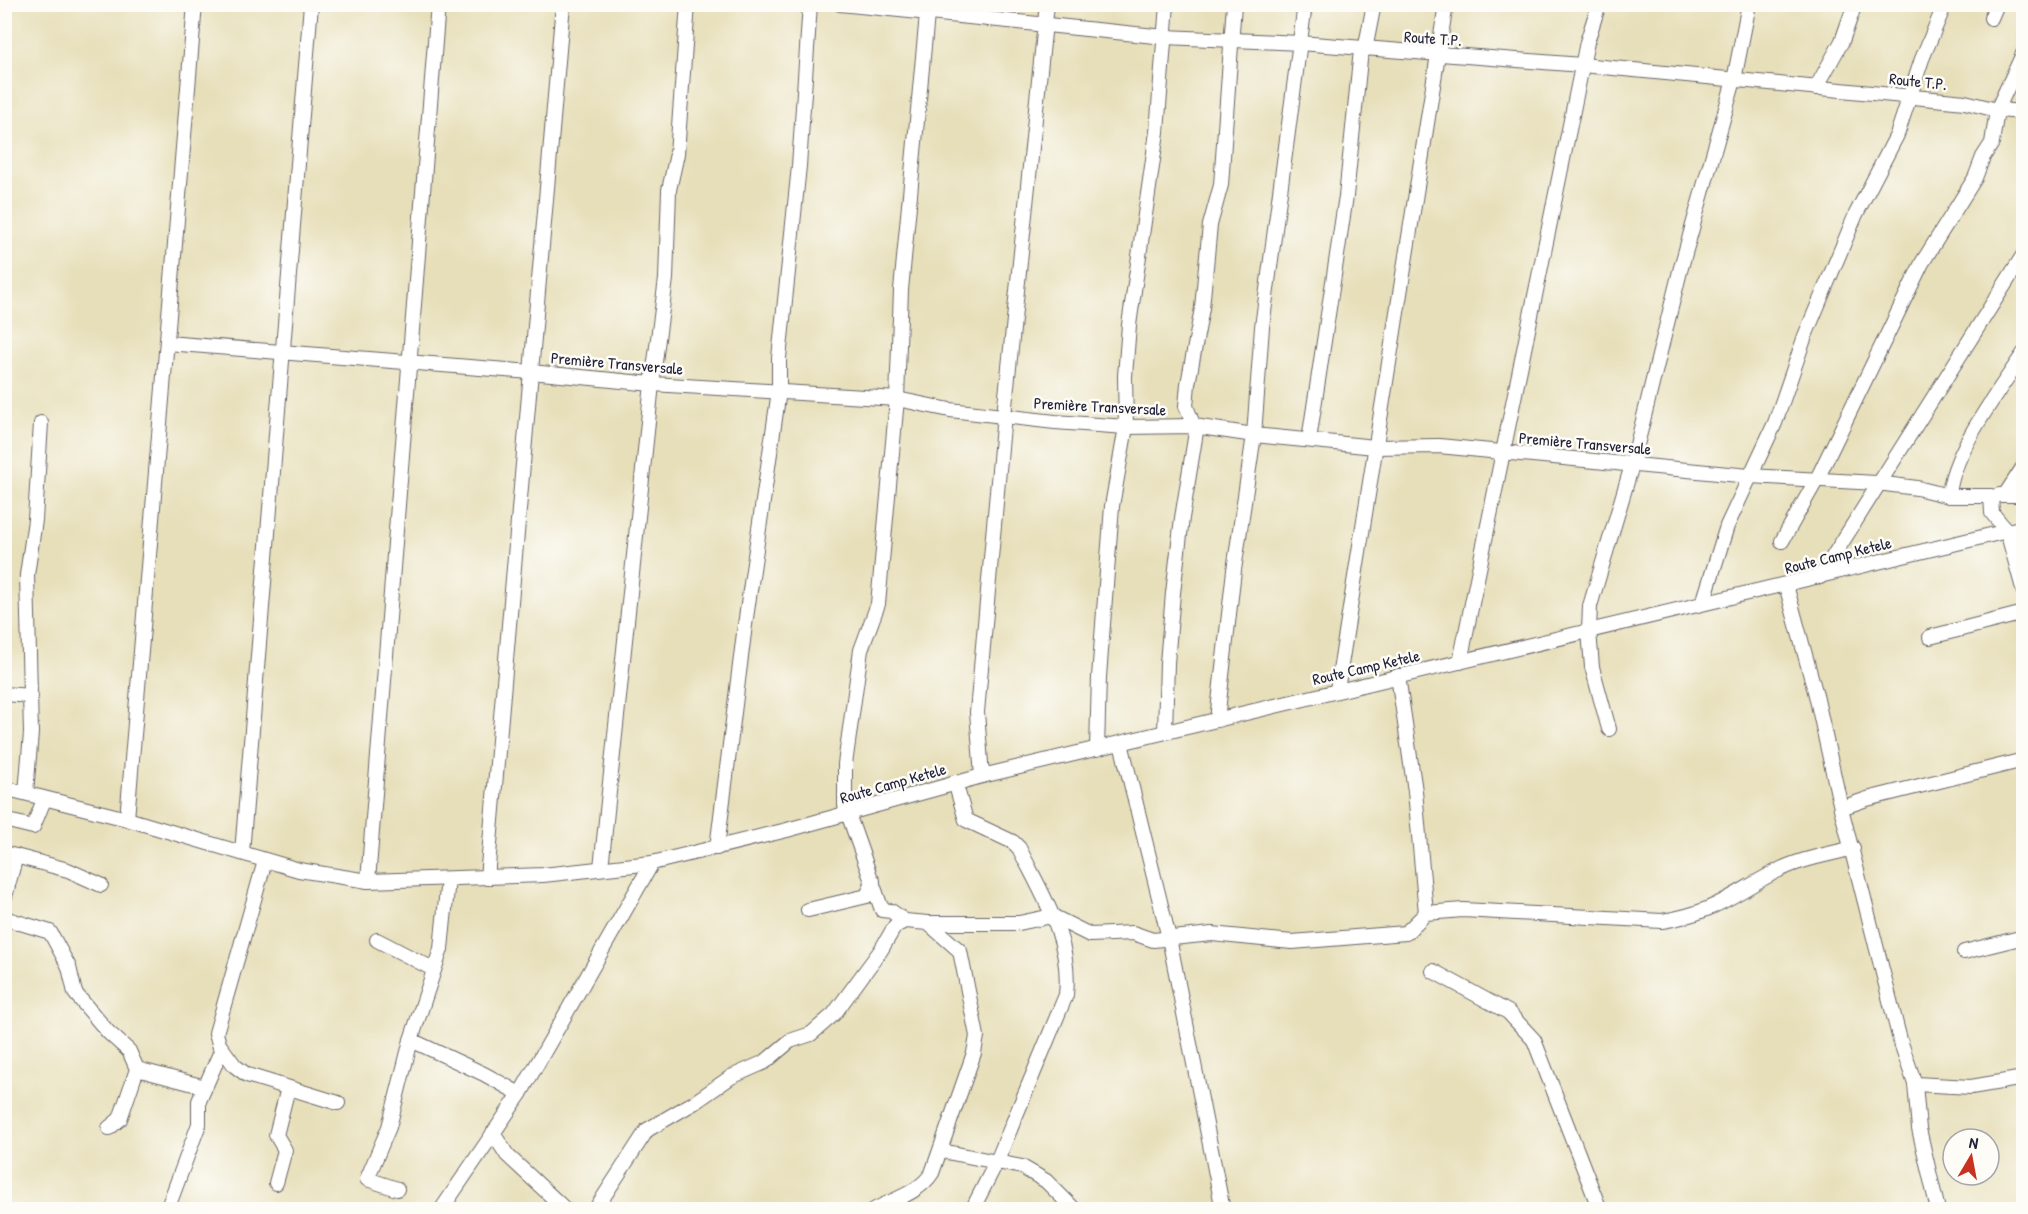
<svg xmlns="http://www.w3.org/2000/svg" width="2028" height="1214" font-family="'Patrick Hand',sans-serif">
<rect width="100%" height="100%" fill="#fdfcf7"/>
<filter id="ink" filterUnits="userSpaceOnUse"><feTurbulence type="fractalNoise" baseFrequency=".0167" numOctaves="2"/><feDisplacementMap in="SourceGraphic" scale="12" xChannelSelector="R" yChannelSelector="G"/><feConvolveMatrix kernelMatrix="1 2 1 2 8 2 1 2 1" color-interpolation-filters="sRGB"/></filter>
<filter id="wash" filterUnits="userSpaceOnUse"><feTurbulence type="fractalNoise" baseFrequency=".008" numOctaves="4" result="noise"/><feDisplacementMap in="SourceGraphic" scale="24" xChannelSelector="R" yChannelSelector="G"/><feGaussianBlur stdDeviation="1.35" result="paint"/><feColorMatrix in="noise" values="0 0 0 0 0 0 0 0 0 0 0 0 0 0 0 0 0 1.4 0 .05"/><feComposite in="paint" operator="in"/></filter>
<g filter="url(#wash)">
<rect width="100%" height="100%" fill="#e7dfba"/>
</g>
<g filter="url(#ink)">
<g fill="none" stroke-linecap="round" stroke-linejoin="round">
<!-- minor casing -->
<g stroke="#676467" stroke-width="16">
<g id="minor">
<polyline points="840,4 1165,37 1300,43 1582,65 1965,102 1997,110 2024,112"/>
<polyline points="1991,18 1997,4"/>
<polyline points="1365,50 1374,4"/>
<polyline points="1816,88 1842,41 1855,4"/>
<polyline points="167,343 531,372 652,384 897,399 950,410 1055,422 1126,427 1194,426 1254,435 1375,447 1439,446 1749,476 1877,483 1917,488 1949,496 1991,496 1992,513 2007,531 2024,592"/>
<polyline points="1309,440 1346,196 1361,50"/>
<polyline points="1999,495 2024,495"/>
<polyline points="2005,495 2024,466"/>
<path d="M 1949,496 C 1951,454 2000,389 2024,353"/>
<polyline points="1782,541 1817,479 1922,263 1975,178 1983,157 1992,143 1997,110 2024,52"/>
<polyline points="1820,577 2024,254"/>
<polyline points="1786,585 1816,695 1841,808 1900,1040 1915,1084 1919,1129 1938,1210"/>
<polyline points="1703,603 1727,526 1775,423 1805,336 1856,214 1897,135 1922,59 1945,4"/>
<polyline points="1930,637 2024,613"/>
<polyline points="1460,662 1587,42 1599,4"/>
<polyline points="1398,676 1415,791 1426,913"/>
<polyline points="1337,690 1446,4"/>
<polyline points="4,694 31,696"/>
<polyline points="1217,720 1234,570 1254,435 1262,327 1305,4"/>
<polyline points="1609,729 1592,667 1589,631 1590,606 1632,465 1680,271 1734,80 1749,4"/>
<polyline points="1165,732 1167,663 1173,593 1182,518 1196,432 1186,406 1188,384 1202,308 1210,225 1221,185 1234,4"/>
<polyline points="1121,743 1169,938 1223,1210"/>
<polyline points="1097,749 1099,677 1112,506 1126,427 1125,376 1129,325 1157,132 1167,4"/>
<polyline points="982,776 977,712 1004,415 1047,4"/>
<path d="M 955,782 L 966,820 L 1013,842 L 1019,848 C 1043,896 1072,940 1066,995 L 997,1161 L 972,1210"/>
<polyline points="4,788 127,819 299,870 368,881 543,875 652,863 787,830 982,776 2024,527"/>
<polyline points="26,793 31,733 27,575 35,520 41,423"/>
<polyline points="1841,808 1867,799 2024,760"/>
<polyline points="127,819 195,4"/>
<polyline points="4,820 33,827 44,800"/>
<polyline points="717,848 745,625 779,391 779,358 799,166 810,4"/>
<polyline points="4,853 68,870 101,885"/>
<polyline points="242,853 311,4"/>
<polyline points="601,868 652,384 666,279 669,190 677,154 688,4"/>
<polyline points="487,878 563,4"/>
<polyline points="368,881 438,4"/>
<polyline points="4,900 16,856"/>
<polyline points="808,910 867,896 873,881"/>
<polyline points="4,918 50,932 69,967 75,993 108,1032 129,1051 137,1069 120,1119 109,1128"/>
<path d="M 928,923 L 1019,923 L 1052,916 L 1090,935 L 1133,933 L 1153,940 L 1212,934 L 1292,942 L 1406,933 L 1426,913 L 1463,910 L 1662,921 C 1715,913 1732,894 1777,871 C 1800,859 1827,855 1853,848"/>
<polyline points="377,940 433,969"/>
<polyline points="1964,952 2024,937"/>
<polyline points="1433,971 1508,1012 1534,1040 1600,1210"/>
<polyline points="411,1040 484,1074 520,1094"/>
<polyline points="221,1047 235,1066 247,1075 338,1103"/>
<polyline points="137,1069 205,1087"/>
<polyline points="1915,1084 1971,1087 2024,1078"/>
<polyline points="493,1133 507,1155 566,1210"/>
<polyline points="942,1151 1022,1167 1046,1181 1075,1210"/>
<polyline points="276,1183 285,1150 276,1135 288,1088"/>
<polyline points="397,1189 367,1179 389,1127 411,1040 441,949 448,879"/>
<polyline points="167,1210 199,1124 199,1101 221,1051 216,1033 265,861"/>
<polyline points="441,1210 520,1094 652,863"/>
<polyline points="595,1210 647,1130 695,1102 731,1077 765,1062 790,1041 811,1034 834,1014 881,950 895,926 905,921"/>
<path d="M 874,1210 C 894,1199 919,1193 932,1173 L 974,1053 L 977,1036 L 960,951 L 928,923 L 905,921 L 891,911 L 882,910 L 845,805 L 845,764 L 861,650 L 878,604 L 897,399 L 901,290 L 928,4"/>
</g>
</g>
<!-- minor -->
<use href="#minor" stroke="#fff" stroke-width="14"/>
</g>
</g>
<g text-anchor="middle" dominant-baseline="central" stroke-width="5" stroke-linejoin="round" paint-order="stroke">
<!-- street labels -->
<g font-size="16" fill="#22223b" stroke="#fdfcf7">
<text transform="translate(1433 38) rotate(4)">Route T.P.</text>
<text transform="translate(1918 81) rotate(6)">Route T.P.</text>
<text transform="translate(617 363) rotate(5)">Première Transversale</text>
<text transform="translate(1100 406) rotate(3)">Première Transversale</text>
<text transform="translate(1585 443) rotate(5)">Première Transversale</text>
<text transform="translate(1838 555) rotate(-14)">Route Camp Ketele</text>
<text transform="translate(1366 667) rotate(-13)">Route Camp Ketele</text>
<text transform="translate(893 783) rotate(-16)">Route Camp Ketele</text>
</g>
</g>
<!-- margin -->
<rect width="2028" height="1214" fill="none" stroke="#fdfcf7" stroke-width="24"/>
<!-- north arrow -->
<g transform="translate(1971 1157) rotate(10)"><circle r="28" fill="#fdfcf7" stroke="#a5a5ac" stroke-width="1.5"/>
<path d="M0-4.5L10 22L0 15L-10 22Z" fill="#c8321e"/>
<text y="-9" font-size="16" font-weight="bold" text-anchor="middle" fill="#22223b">N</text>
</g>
</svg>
